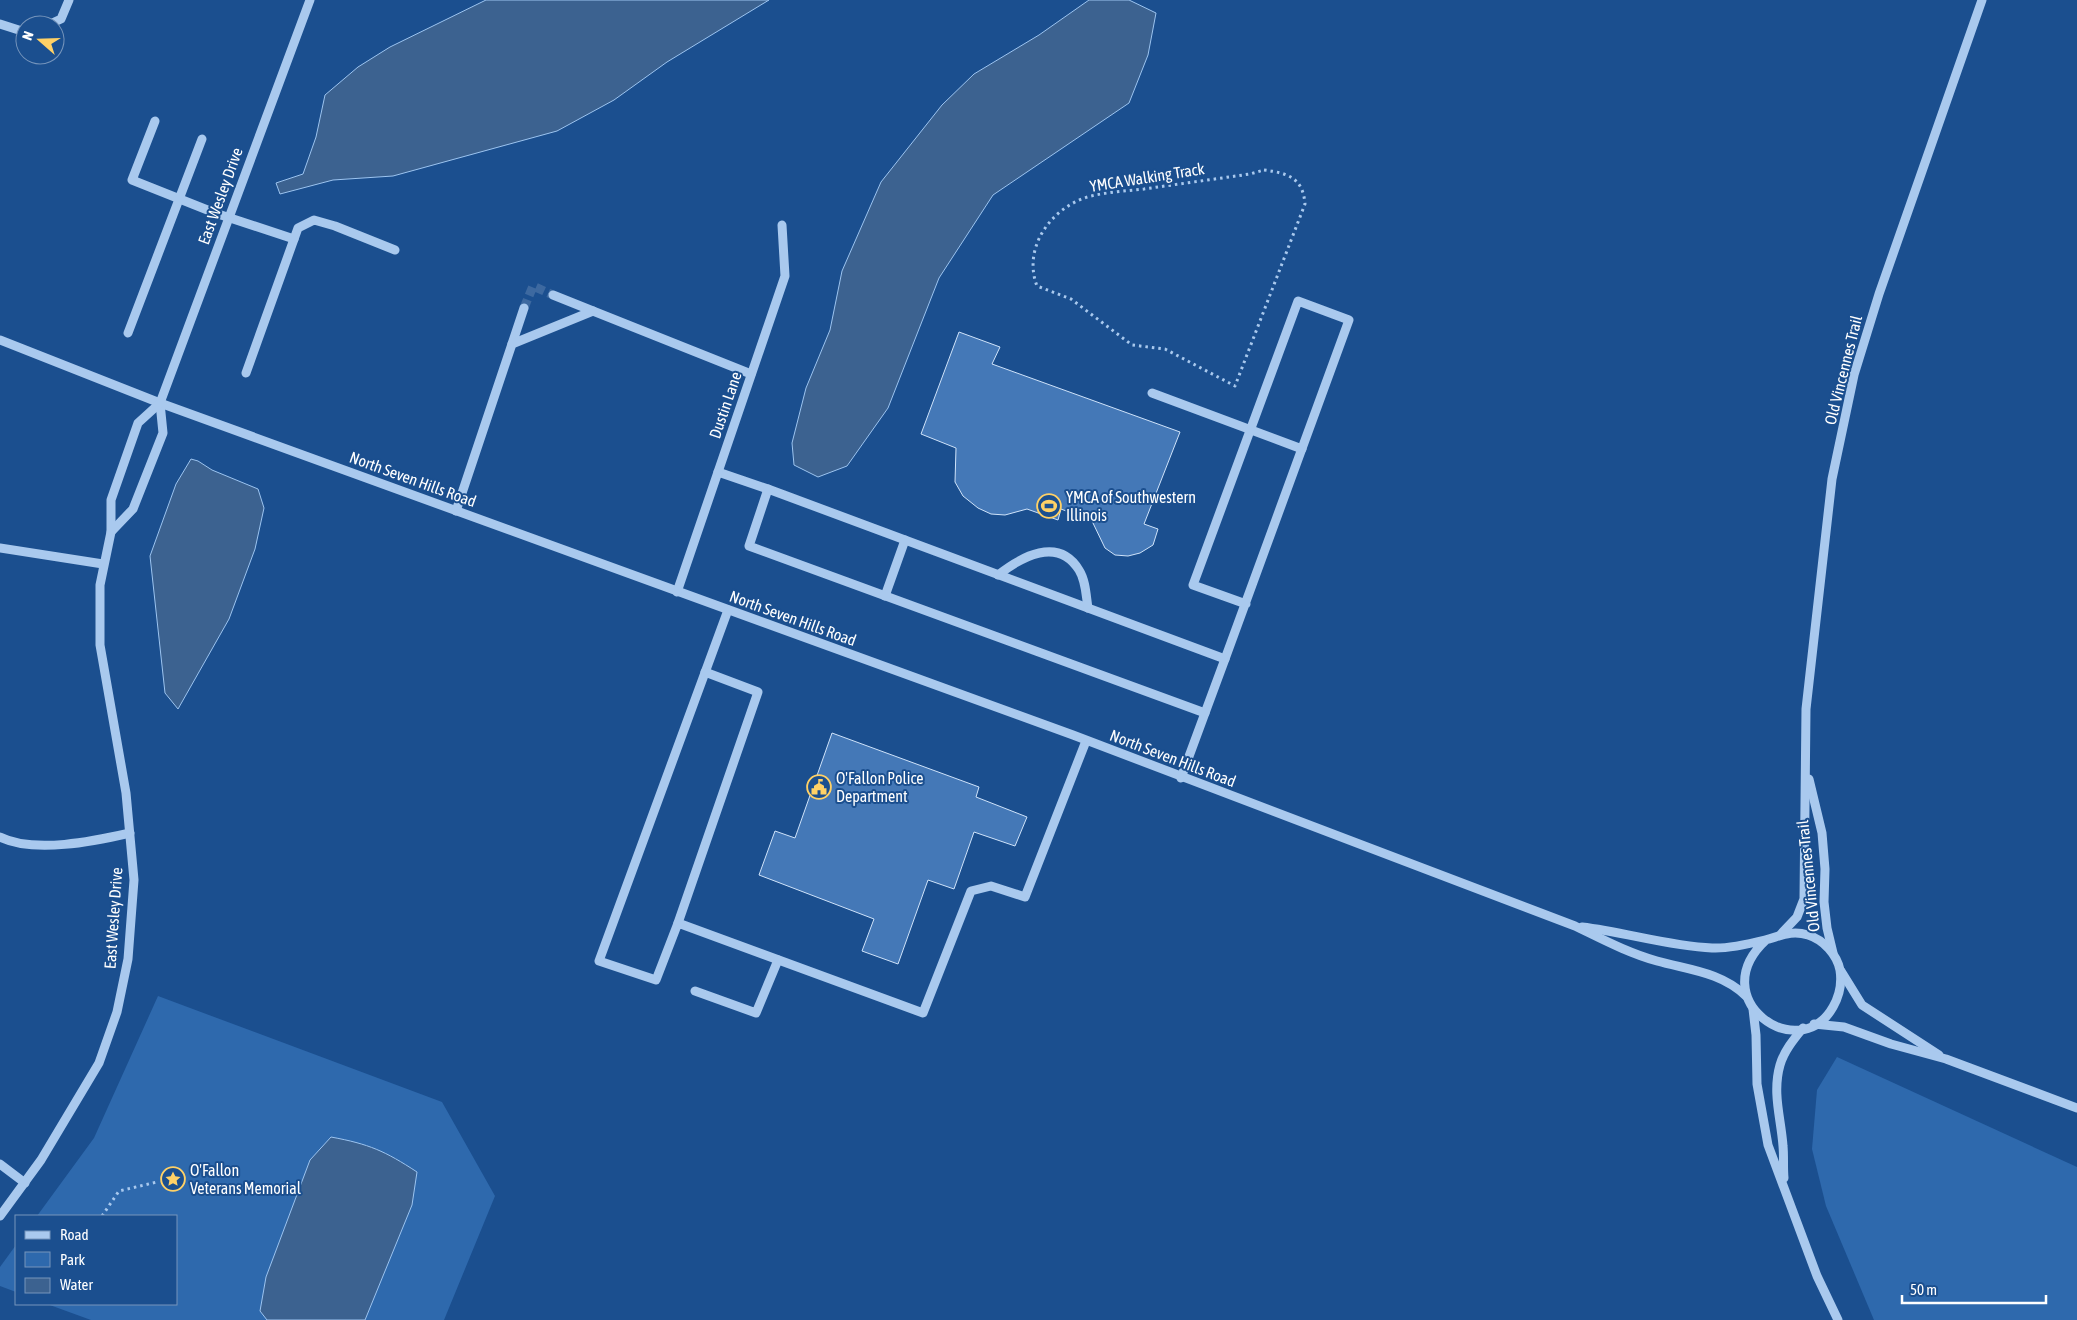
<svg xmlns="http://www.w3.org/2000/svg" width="2077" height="1320" font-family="'Asap Condensed',sans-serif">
<rect width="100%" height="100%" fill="#1b4f8f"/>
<!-- green -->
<g fill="#2e69ad">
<polygon points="158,996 442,1102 495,1196 444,1320 91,1320 47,1304 176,1304 176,1216 37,1216 94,1138"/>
<polygon points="1837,1057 2077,1167 2077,1320 1874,1320 1826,1206 1812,1149 1817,1090"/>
<polygon points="16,1245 16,1292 0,1286 0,1267"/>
</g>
<!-- water -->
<g fill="#3c6290" stroke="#9cc4f0">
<polygon points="486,0 769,0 667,62 614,100 557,131 393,176 333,180 280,194 276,183 303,174 316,137 325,95 358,67 390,47"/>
<polygon points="1089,0 1129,0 1156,13 1148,55 1129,103 993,195 939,278 888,408 847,466 818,477 794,465 792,443 806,388 830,330 842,271 881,182 942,105 974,74 1039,35"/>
<polygon points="191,459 198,461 212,470 258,489 264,508 255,549 229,619 178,709 165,693 150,556 176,484"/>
<path d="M 331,1137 C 369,1144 385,1151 417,1172 L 412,1205 L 365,1320 L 267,1320 L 260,1311 L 266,1277 L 310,1160 Z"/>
</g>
<!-- building -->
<g fill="#4478b7" stroke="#cfe3fa">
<polygon points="959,332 1000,347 992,364 1180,432 1144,524 1158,529 1153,545 1140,553 1128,556 1115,555 1105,548 1092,521 1061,509 1058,520 1027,509 1005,515 991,514 978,508 963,496 955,482 956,448 921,434"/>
<polygon points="832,733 979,787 976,797 1027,817 1015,846 974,832 954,889 928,880 898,964 862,951 874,919 759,875 775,831 795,838"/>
</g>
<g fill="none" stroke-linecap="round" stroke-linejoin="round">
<!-- minor-tunnel -->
<polyline stroke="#3d69a0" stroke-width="9" stroke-dasharray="9 4.5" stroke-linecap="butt" points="524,308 533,286 553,295"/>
<!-- path -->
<g stroke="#a9c9ee" stroke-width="3" stroke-dasharray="2.5 4" stroke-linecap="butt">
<path d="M 1264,170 C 1288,173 1303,178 1305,204 L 1235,386 L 1165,349 L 1132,345 L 1071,299 L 1037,286 C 1022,247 1052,206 1091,196 C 1108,192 1126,191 1144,189 C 1179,184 1215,179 1250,174 Z"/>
<polyline points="102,1216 119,1191 157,1182"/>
</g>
<!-- minor -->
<g stroke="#a9c9ee" stroke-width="9">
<polyline points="0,24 25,32"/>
<polyline points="48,25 61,19 69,0"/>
<polyline points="155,121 132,180 215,213 294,239"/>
<polyline points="553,295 593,311"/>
<polyline points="128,333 202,139"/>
<path d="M 0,340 L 160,403 L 1073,735 L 1575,926 C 1602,939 1628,953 1657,961 C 1689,970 1721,972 1746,996"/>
<polyline points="512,344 524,308"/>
<polyline points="246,373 298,228 314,220 335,226 395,250"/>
<polyline points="1152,393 1302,449"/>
<polyline points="718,472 768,489"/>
<polygon points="768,489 1225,659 1205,713 749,546"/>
<polyline points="456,511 512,344 593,311 751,374"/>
<polyline points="111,532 133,509 163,433 160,403"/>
<polyline points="0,548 103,564"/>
<path d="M 998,575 C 1021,557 1058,536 1079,570 C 1086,581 1086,596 1088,608"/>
<polyline points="677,592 785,276 782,225"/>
<polyline points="885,596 905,540"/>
<polyline points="728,610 599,961 656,980 678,923 923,1013 971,891 991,886 1025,897 1086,741"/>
<polyline points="1225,659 1349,320 1298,301 1193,585 1246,604"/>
<polyline points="1181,778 1205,713"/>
<polyline points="1809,779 1822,833 1825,869 1824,902 1827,928 1833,953"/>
<path d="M 0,837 C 34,854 95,841 130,833"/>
<polyline points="678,923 758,692 705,672"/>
<path d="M 1582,927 C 1625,932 1668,946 1712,948 C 1728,949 1749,944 1765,940 C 1781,936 1791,930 1808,935 C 1824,940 1837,955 1840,970 C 1842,983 1840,995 1833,1007 C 1799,1067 1702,999 1766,940"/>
<polyline points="1781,934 1797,917 1804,899 1806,709 1832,479 1854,375 1879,294 1982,0"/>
<polyline points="1841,971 1862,1005 1939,1055"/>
<polyline points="695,991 756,1013 778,960"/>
<polyline points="1753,1009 1756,1035 1757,1084 1768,1145 1817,1276 1838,1320"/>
<polyline points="1814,1024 1844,1027 1891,1044 1946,1059 2077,1108"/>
<polyline points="0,1164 25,1183"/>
<path d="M 1784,1178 C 1783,1167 1784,1156 1783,1146 C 1781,1118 1772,1093 1780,1065 C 1784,1051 1794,1039 1803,1028"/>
<polyline points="0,1216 41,1160 99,1063 117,1012 128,959 134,880 126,793 100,645 100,585 111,532 111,500 138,423 160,403 310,0"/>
</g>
</g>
<!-- icons -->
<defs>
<g id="stadium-ring" transform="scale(1.25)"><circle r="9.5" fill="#1b4f8f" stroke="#ffd166" stroke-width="1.5"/><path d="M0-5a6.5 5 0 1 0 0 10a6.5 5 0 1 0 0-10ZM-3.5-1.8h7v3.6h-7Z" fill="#ffd166"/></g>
<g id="civic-ring" transform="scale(1.25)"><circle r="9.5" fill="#1b4f8f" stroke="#ffd166" stroke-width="1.5"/><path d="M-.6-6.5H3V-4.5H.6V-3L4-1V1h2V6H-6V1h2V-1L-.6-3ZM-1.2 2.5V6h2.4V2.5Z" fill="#ffd166"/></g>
<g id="sight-ring" transform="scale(1.25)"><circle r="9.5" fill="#1b4f8f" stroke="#ffd166" stroke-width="1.5"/><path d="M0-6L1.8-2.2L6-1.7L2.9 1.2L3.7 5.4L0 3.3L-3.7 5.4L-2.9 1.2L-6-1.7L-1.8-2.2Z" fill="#ffd166"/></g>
</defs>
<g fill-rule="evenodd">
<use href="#stadium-ring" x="1049" y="506"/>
<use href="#civic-ring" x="819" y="787"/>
<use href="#sight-ring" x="173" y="1179"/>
</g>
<g text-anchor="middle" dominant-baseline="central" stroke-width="4" stroke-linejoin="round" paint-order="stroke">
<!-- street labels -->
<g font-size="16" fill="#fff" stroke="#1b4f8f">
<text transform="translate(1147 177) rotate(-9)">YMCA Walking Track</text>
<text transform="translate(220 196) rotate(-70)">East Wesley Drive</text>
<text transform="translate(1843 370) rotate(-76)">Old Vincennes Trail</text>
<text transform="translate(725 405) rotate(-71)">Dustin Lane</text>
<text transform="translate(413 479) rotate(20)">North Seven Hills Road</text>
<text transform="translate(793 618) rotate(20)">North Seven Hills Road</text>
<text transform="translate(1173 758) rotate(21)">North Seven Hills Road</text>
<text transform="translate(1808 876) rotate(-96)">Old Vincennes Trail</text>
<text transform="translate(113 918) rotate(-86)">East Wesley Drive</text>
</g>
<!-- poi labels -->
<g font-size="16" fill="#fff" stroke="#1b4f8f" text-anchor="start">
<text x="1066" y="497">YMCA of Southwestern<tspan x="1066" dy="18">Illinois</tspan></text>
<text x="836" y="778">O'Fallon Police<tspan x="836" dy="18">Department</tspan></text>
<text x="190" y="1170">O'Fallon<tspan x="190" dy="18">Veterans Memorial</tspan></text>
</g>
</g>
<!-- legend -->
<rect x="15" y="1215" width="162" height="90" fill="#1b4f8f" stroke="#7695bc"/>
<rect x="25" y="1231" width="25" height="8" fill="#a9c9ee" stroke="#7695bc"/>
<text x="60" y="1240" font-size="15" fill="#ffffff">Road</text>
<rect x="25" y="1252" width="25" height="15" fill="#2e69ad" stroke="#7695bc"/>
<text x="60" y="1265" font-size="15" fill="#ffffff">Park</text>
<rect x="25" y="1278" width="25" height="15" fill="#3c6290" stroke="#7695bc"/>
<text x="60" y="1290" font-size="15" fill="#ffffff">Water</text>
<!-- north arrow -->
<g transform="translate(40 40) rotate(290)"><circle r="24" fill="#1b4f8f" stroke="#7695bc"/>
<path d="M0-4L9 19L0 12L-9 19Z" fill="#ffd166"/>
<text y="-8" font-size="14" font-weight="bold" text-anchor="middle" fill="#ffffff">N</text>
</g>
<!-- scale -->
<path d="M1902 1295v8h144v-8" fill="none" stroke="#ffffff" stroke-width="2.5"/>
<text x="1910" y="1295" font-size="15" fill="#ffffff" stroke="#1b4f8f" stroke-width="4" paint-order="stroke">50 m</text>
</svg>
